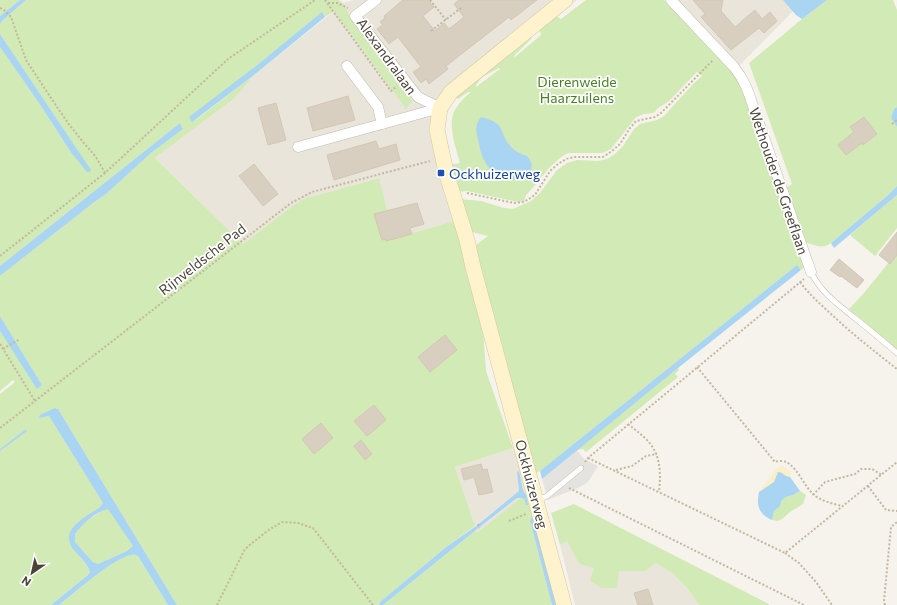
<svg xmlns="http://www.w3.org/2000/svg" width="897" height="605" font-family="Commissioner,sans-serif">
<rect width="100%" height="100%" fill="#f6f3ec"/>
<!-- residential -->
<g fill="#eae5da">
<polygon points="354,0 577,0 454,97 444,113 444,130 454,221 412,233 394,232 378,178 303,199 291,207 243,244 155,158 236,97 254,75 334,11 343,3"/>
<polygon points="673,0 804,0 738,67"/>
<polygon points="513,448 527,493 526,495 523,490 519,471 517,472 519,491 475,526 455,467"/>
<polygon points="517,498 521,498 477,534 476,530"/>
<polygon points="567,541 579,564 618,571 646,571 656,563 672,573 687,588 699,605 575,605 560,545"/>
</g>
<!-- green -->
<g fill="#d2eab5" fill-rule="evenodd">
<polygon points="0,0 20,0 0,16"/>
<path d="M 26,0 L 339,0 L 340,1 L 343,3 L 352,21 L 412,101 L 406,109 L 334,11 L 325,17 L 322,13 L 256,66 L 193,122 L 254,75 L 236,97 L 155,158 L 243,244 L 291,207 L 303,199 L 379,178 L 393,232 L 412,233 L 454,221 L 483,330 L 486,371 L 513,448 L 455,467 L 475,526 L 445,548 L 380,602 L 379,605 L 177,605 L 58,409 L 55,408 L 44,417 L 49,416 L 103,503 L 101,506 L 78,522 L 69,541 C 74,553 85,559 90,572 L 88,575 L 51,605 L 0,605 L 0,451 L 27,430 L 26,429 L 0,449 L 0,394 L 15,382 L 13,380 L 0,391 L 0,331 L 37,388 L 42,385 L 0,316 L 0,276 L 93,203 L 106,194 L 151,153 L 183,129 L 180,123 L 0,266 L 0,47 L 39,103 L 70,151 L 79,152 L 0,34 L 0,24 L 2,21 Z"/>
<path d="M 586,0 L 664,0 L 737,77 L 806,265 L 804,268 L 801,270 L 797,265 L 540,471 L 535,473 L 475,250 L 476,245 L 488,236 L 472,232 L 459,199 L 481,201 L 504,208 L 513,209 L 531,201 L 540,193 L 557,170 L 567,163 L 577,160 L 598,161 L 607,159 L 615,154 L 623,146 L 634,129 L 640,124 L 657,120 L 664,116 L 694,83 L 702,76 L 697,72 L 669,101 L 657,109 L 656,111 L 653,113 L 644,114 L 636,117 L 611,149 L 602,153 L 568,153 L 560,158 L 549,168 L 537,183 L 526,195 L 524,201 L 518,202 L 467,191 L 456,192 L 450,165 L 460,163 C 456,148 446,122 456,108 C 460,102 466,96 471,92 L 468,92 L 458,99 L 453,94 L 529,35 L 532,38 L 514,56 L 515,57 L 541,35 L 539,28 L 554,15 L 561,19 ZM 499,68 L 500,69 L 476,87 L 476,85 L 482,77 Z"/>
<path d="M 827,0 L 893,0 L 897,10 L 897,107 L 894,109 L 891,118 L 897,127 L 897,186 L 887,196 L 831,243 C 821,250 816,245 804,242 L 786,188 L 792,184 L 749,63 L 802,19 Z"/>
<polygon points="897,195 897,228 875,256 850,235"/>
<polygon points="897,255 897,349 849,309 864,293 894,256 895,257"/>
<polygon points="678,368 679,370 675,374 678,377 586,452 583,449 577,450"/>
<polygon points="800,491 806,495 803,504 790,512 782,519 778,521 772,520 774,511 780,506 782,500 786,497 793,495"/>
<polygon points="527,493 534,519 530,521 552,605 383,605 476,530 477,533 521,498 524,499 526,505 527,505 526,495"/>
<polygon points="574,504 769,604 769,605 699,605 687,588 672,573 656,563 646,571 619,571 617,588 602,588 590,581 594,568 579,564 567,541 560,545 551,513"/>
<polygon points="108,508 133,546 127,551 98,564 93,562 75,542 75,534 82,524 103,510"/>
<path d="M 133,554 L 138,556 L 168,605 L 59,605 C 79,590 110,560 133,554 Z"/>
</g>
<!-- sand -->
<polygon fill="#f9efc9" points="781,466 784,466 791,472 790,477 788,477 781,472 774,482 759,492 776,469"/>
<!-- parking -->
<polygon fill="#e5e3e0" points="577,450 584,459 598,466 588,482 580,487 548,500 542,479"/>
<!-- water -->
<g fill="#a9d4f2" fill-rule="evenodd">
<polygon points="20,0 26,0 2,21 0,24 0,16"/>
<polygon points="783,0 827,0 802,19 796,15"/>
<polygon points="322,12 325,17 254,75 192,122 189,117 256,66"/>
<polygon points="0,34 79,152 91,170 90,172 87,172 70,151 39,103 0,47"/>
<polygon points="897,107 897,127 891,118 894,109"/>
<path d="M 481,117 C 488,119 496,121 500,127 C 502,130 503,134 504,136 C 509,147 516,153 527,156 C 531,161 533,164 531,170 C 525,186 499,178 490,169 C 484,162 480,152 479,143 C 476,132 474,126 481,117 Z"/>
<polygon points="180,123 183,129 151,153 106,194 93,203 0,276 0,266"/>
<polygon points="897,186 897,195 834,248 831,243 887,196"/>
<polygon points="797,265 801,270 678,368 542,479 540,471"/>
<polygon points="0,316 42,385 37,389 0,331"/>
<path d="M 55,408 L 58,409 L 177,605 L 168,605 L 138,556 C 135,555 134,554 132,555 C 116,556 73,594 59,605 L 51,605 L 88,575 L 90,572 C 86,561 80,558 73,549 C 58,529 88,516 101,506 L 103,503 L 49,416 L 39,418 L 40,415 ZM 108,509 L 133,546 L 127,551 L 98,564 L 93,562 L 75,542 L 75,534 C 82,524 95,512 108,509 Z"/>
<polygon points="26,429 27,431 0,451 0,449"/>
<polygon points="519,471 523,490 526,495 528,505 526,505 524,499 521,498 517,498 476,530 383,605 379,605 380,602 445,548 476,526 519,491 517,472"/>
<path d="M 778,472 C 783,472 785,477 790,477 L 800,491 L 793,495 L 786,497 L 782,500 L 780,506 L 774,511 L 772,520 C 759,514 756,506 759,492 L 774,482 Z"/>
<polygon points="531,518 534,519 558,605 552,605 530,521"/>
</g>
<!-- building -->
<g fill="#d8cfc1" stroke="#d3c7b4">
<polygon points="403,0 428,0 434,7 423,16 435,31 444,23 449,29 464,17 454,4 459,0 537,0 511,20 509,17 446,66 448,69 429,84 426,79 421,83 413,72 421,67 398,37 389,44 377,29 383,25 380,22 385,18 384,16"/>
<polygon points="693,0 723,0 721,11 735,27 755,10 762,19 770,12 777,21 764,33 759,28 731,50 701,17 705,14"/>
<polygon points="348,96 355,120 313,131 307,108"/>
<polygon points="276,103 286,140 268,145 258,108"/>
<polygon points="864,117 877,134 863,145 862,143 846,155 838,145 854,132 850,127"/>
<polygon points="376,141 379,149 396,144 400,160 334,180 327,155"/>
<polygon points="254,164 278,194 263,206 239,176"/>
<polygon points="417,203 424,224 410,228 412,234 386,241 386,239 382,240 374,214"/>
<polygon points="897,232 897,255 890,264 879,255"/>
<polygon points="839,259 864,280 857,288 841,276 840,277 830,270"/>
<polygon points="445,335 457,350 430,372 418,357"/>
<polygon points="374,405 386,420 367,436 354,421"/>
<polygon points="321,423 333,438 314,454 302,439"/>
<polygon points="361,440 372,454 365,460 354,446"/>
<polygon points="481,464 483,470 487,469 493,492 479,495 474,477 464,480 461,469"/>
<polygon points="648,589 653,605 638,605 634,593"/>
</g>
<g fill="none" stroke-linecap="round" stroke-linejoin="round">
<!-- lane casing -->
<g stroke="#c2bbae" stroke-width="6">
<g id="lane">
<path d="M 811,272 C 821,293 839,305 856,319 C 870,330 883,341 897,353"/>
<polyline points="537,500 547,496 581,468"/>
</g>
</g>
<!-- street casing -->
<g stroke="#c2bbae" stroke-width="11">
<g id="street">
<polyline points="376,0 355,16 418,97 440,108"/>
<path d="M 671,0 L 734,67 C 746,82 749,94 755,112 L 811,272"/>
<polyline points="347,66 378,107 382,124"/>
<polyline points="298,147 440,108"/>
</g>
</g>
<!-- secondary casing -->
<g stroke="#d6c79b" stroke-width="16">
<polyline id="secondary" points="564,605 473,267 467,240 446,172 437,130 440,108 451,92 565,0"/>
</g>
<!-- path -->
<g stroke="#c4b79f" stroke-width="2" stroke-dasharray="2 2" stroke-linecap="butt">
<polyline points="325,0 391,91 397,86"/>
<polyline points="430,0 446,20"/>
<polyline points="328,3 337,3 348,8"/>
<polyline points="0,8 4,10 11,17 26,60 55,104 68,123 83,142 96,157 105,173"/>
<polyline points="431,31 461,8"/>
<polyline points="892,124 897,120"/>
<polyline points="467,193 514,203 524,202 535,195 550,171 558,164 566,159 574,157 603,157 612,151 620,144 630,128 636,121 655,117 661,113 713,60"/>
<polyline points="0,256 105,173 228,59 315,0"/>
<path d="M 800,282 C 809,294 819,303 830,313 C 851,333 874,351 897,369"/>
<polyline points="0,344 35,401"/>
<polyline points="3,349 20,339"/>
<path d="M 697,367 L 775,462 C 777,461 779,461 781,461 C 795,461 803,485 813,494 C 819,500 833,504 842,506"/>
<path d="M 628,424 C 634,429 640,433 646,439 C 661,454 661,472 659,492"/>
<polyline points="0,428 291,203 312,192 430,161"/>
<polyline points="588,458 785,553 897,462"/>
<polyline points="585,462 588,458 804,279"/>
<polyline points="616,470 632,466 646,456 657,454"/>
<polyline points="868,486 886,510 897,511"/>
<polyline points="569,488 804,605"/>
<polyline points="813,495 825,482 855,474 861,469 872,469 882,475"/>
<polyline points="509,521 526,514"/>
<polyline points="478,524 480,528"/>
<polyline points="785,553 799,563 816,582 832,605"/>
<polyline points="217,605 245,549 267,531 282,522 298,523 313,528 373,605"/>
<polyline points="885,605 884,601 891,527 897,522"/>
</g>
<!-- lane -->
<use href="#lane" stroke="#fff" stroke-width="5"/>
<!-- street -->
<use href="#street" stroke="#fff" stroke-width="10"/>
<!-- secondary -->
<use href="#secondary" stroke="#fff3cd" stroke-width="15"/>
</g>
<!-- markers -->
<rect fill="#1a4fb4" stroke="#fff" stroke-width="1.5" x="437" y="169" width="8" height="8" rx="2"/>
<g text-anchor="middle" dominant-baseline="central" stroke-width="3.5" stroke-linejoin="round" paint-order="stroke">
<!-- street labels -->
<g font-size="14" fill="#4b4439" stroke="#fff">
<text transform="translate(387 56) rotate(54)">Alexandralaan</text>
<text transform="translate(779 181) rotate(71)">Wethouder de Greeflaan</text>
<text transform="translate(202 259) rotate(-38)">Rijnveldsche Pad</text>
<text transform="translate(532 484) rotate(75)">Ockhuizerweg</text>
</g>
<!-- park labels -->
<g font-size="14" fill="#4a7f2a" stroke="#fff">
<text x="577" y="81">Dierenweide<tspan x="577" dy="16">Haarzuilens</tspan></text>
</g>
<!-- transit labels -->
<g font-size="14" fill="#164399" stroke="#fff" text-anchor="start">
<text x="449" y="173">Ockhuizerweg</text>
</g>
</g>
<!-- north arrow -->
<g transform="translate(32 573) rotate(214)" stroke="#ffffff" stroke-width="3" paint-order="stroke">
<path d="M0-3L7 15L0 10L-7 15Z" fill="#4b4439"/>
<text y="-6" font-size="11" font-weight="bold" text-anchor="middle" fill="#4b4439">N</text>
</g>
</svg>
